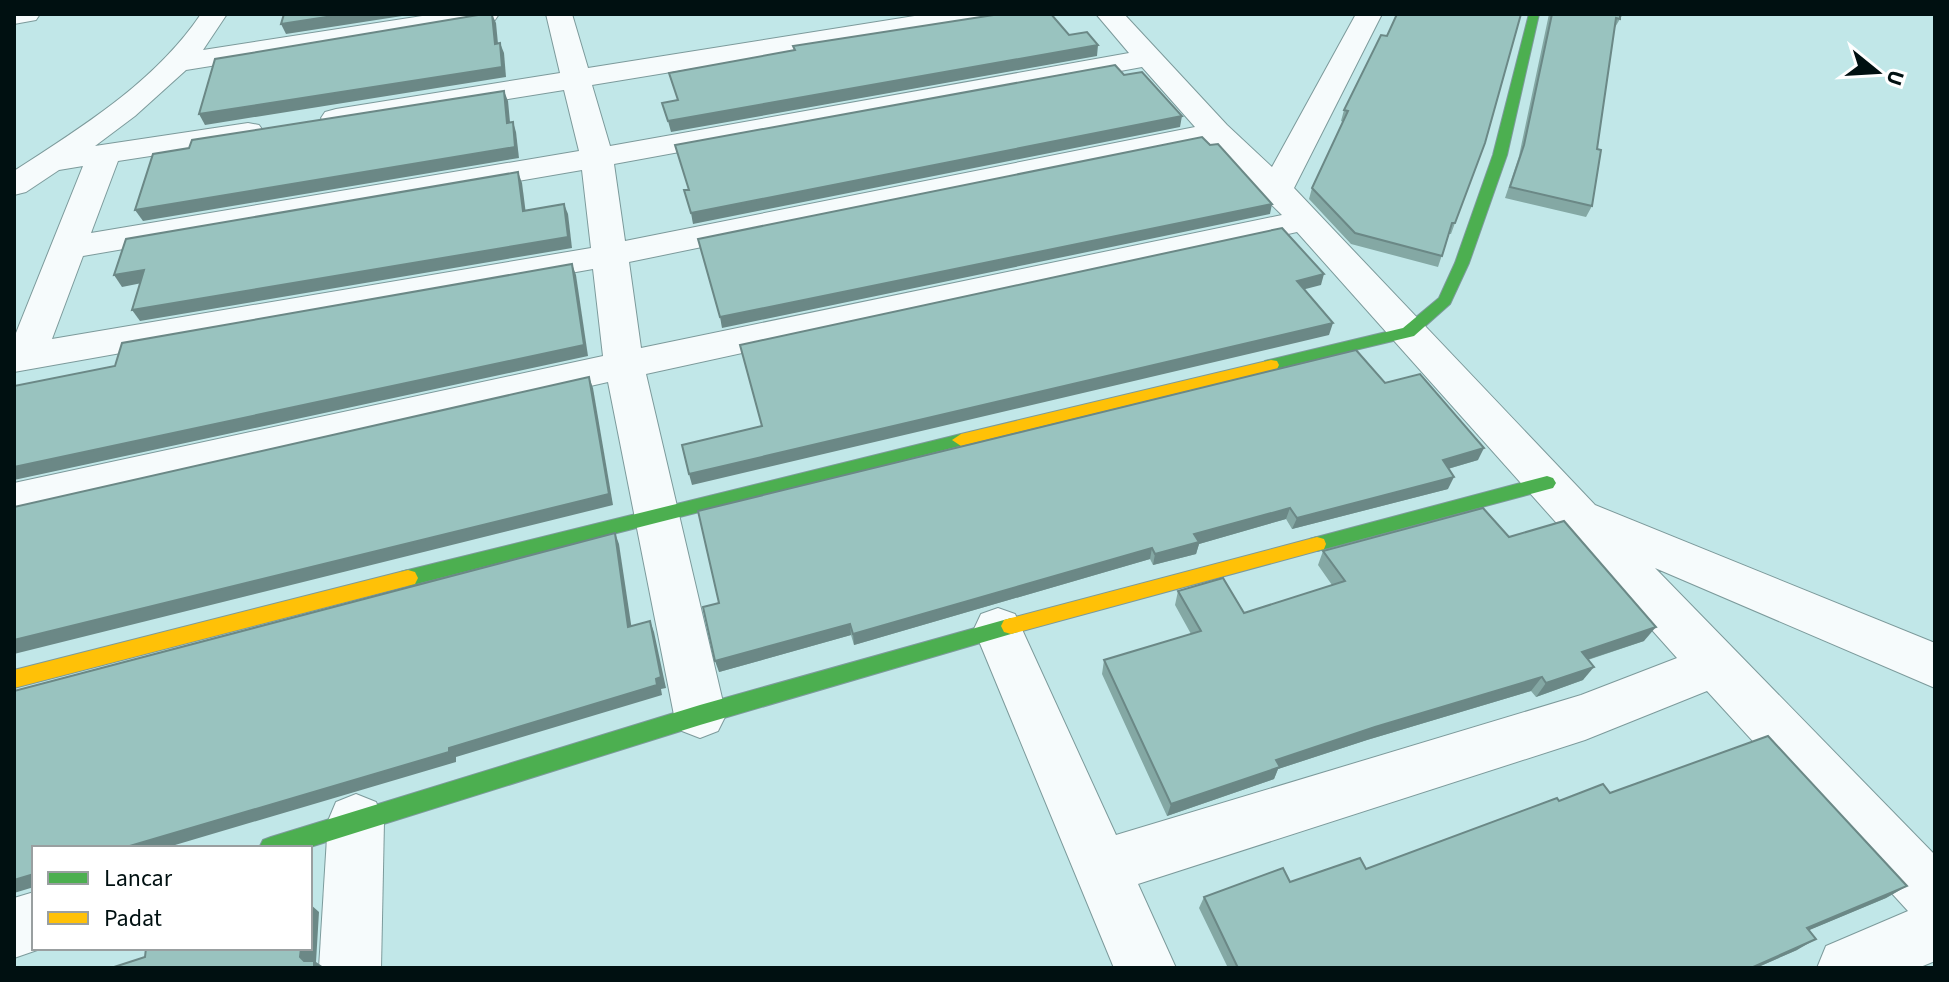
<svg xmlns="http://www.w3.org/2000/svg" width="1949" height="982" font-family="'Source Sans 3',sans-serif">
<rect width="100%" height="100%" fill="#c1e7e8"/>
<g fill="none" stroke-linecap="round" stroke-linejoin="round">
<!-- street casing -->
<g stroke="#7c9a9b" stroke-width="2">
<g id="street">
<polygon points="14,14 40,14 36,20 14,24"/>
<path d="M 201,14 L 227,14 L 203,50 L 435,14 L 499,14 L 495,20 L 486,22 L 186,70 L 135,116 L 95,146 L 248,123 L 259,125 L 264,132 L 259,139 L 248,141 L 118,161 L 91,233 L 579,151 L 564,90 L 336,127 L 325,124 L 321,118 L 325,112 L 336,109 L 560,73 L 546,14 L 572,14 L 588,68 L 927,14 L 990,14 L 986,20 L 977,22 L 592,85 L 610,146 L 1129,53 L 1096,14 L 1124,14 L 1227,125 L 1272,167 L 1356,14 L 1382,14 L 1294,188 L 1595,505 L 1935,643 L 1935,688 L 1655,568 L 1935,855 L 1935,961 L 1918,968 L 1817,968 L 1826,946 L 1908,911 L 1707,691 L 1585,740 L 1138,884 L 1176,968 L 1114,968 L 974,629 L 981,614 L 998,608 L 1015,614 L 1116,835 L 1581,695 L 1677,658 L 1297,232 L 646,374 L 726,715 L 718,731 L 700,738 L 682,731 L 674,715 L 608,382 L 14,517 L 14,483 L 603,356 L 593,269 L 14,372 L 14,338 L 83,166 L 59,170 L 26,192 L 14,195 L 14,171 C 82,127 155,82 201,14 ZM 1142,67 L 1195,127 L 625,241 L 614,164 ZM 1209,143 L 1282,215 L 641,348 L 629,262 ZM 582,170 L 591,248 L 52,339 L 83,256 Z"/>
<polygon points="356,794 376,802 384,821 381,968 319,968 328,821 336,802"/>
<polygon points="34,892 34,948 43,948 14,958 14,898"/>
</g>
</g>
<!-- fast casing -->
<g stroke="#7c9a9b" stroke-width="2">
<g id="fast">
<polygon points="1529,14 1539,14 1507,155 1469,263 1450,304 1414,336 1271,370 1265,369 1263,365 1265,361 1403,328 1439,298 1455,263 1493,155"/>
<polygon points="961,434 970,440 967,444 408,586 401,584 398,578 401,572 408,570"/>
<polygon points="1547,476 1553,478 1556,483 1553,488 1317,551 1310,549 1308,544 1310,539 1317,537"/>
<polygon points="1011,618 1018,620 1021,626 1018,632 1011,634 700,725 307,848 259,848 263,840 271,837 700,705"/>
</g>
</g>
<!-- slow casing -->
<g stroke="#7c9a9b" stroke-width="2">
<g id="slow">
<polygon points="1271,360 1277,361 1279,365 1277,369 961,446 952,440 961,434"/>
<polygon points="1317,537 1324,539 1326,544 1324,549 1011,634 1004,632 1001,626 1004,620 1011,618"/>
<polygon points="408,570 415,572 418,578 415,584 14,688 14,670"/>
</g>
</g>
<!-- street -->
<use href="#street" fill="#f6fbfc" fill-rule="evenodd"/>
<!-- fast -->
<use href="#fast" fill="#4caf50" fill-rule="evenodd"/>
<!-- slow -->
<use href="#slow" fill="#ffc107" fill-rule="evenodd"/>
</g>
<!-- wall -->
<g fill="#84a8a4">
<polygon points="1549,14 1623,14 1614,29 1597,149 1592,206 1586,217 1505,198 1519,156"/>
<polygon points="1381,35 1455,223 1451,234 1449,234 1438,267 1351,244 1309,199 1312,188 1343,122 1341,121 1344,110"/>
<polygon points="1385,383 1478,460 1448,469 1448,489 1292,529 1286,519 1199,544 1196,554 1153,565 1150,559 854,645 851,635 719,672 719,603"/>
<polygon points="1509,537 1644,641 1588,660 1583,680 1536,697 1531,691 1367,740 1278,769 1274,779 1167,816 1102,674 1104,660 1191,634 1175,605 1178,591 1244,613 1332,585 1318,565 1323,551"/>
<polygon points="1610,793 1907,886 1886,898 1809,930 1797,950 1756,968 1228,968 1199,908 1204,897 1366,869 1559,801"/>
</g>
<!-- shaded-wall -->
<g fill="#6b8886">
<polygon points="346,14 415,14 286,34 281,24"/>
<polygon points="492,14 496,23 499,54 495,44"/>
<polygon points="500,43 504,53 506,77 205,125 199,114"/>
<polygon points="1098,45 1097,56 671,132 668,121"/>
<polygon points="504,91 508,101 511,133 507,123"/>
<polygon points="1182,116 1180,127 693,224 691,213"/>
<polygon points="513,122 516,132 519,158 143,221 135,210"/>
<polygon points="518,172 522,183 527,222 523,211"/>
<polygon points="564,204 568,214 572,248 140,321 132,310"/>
<polygon points="1272,204 1270,214 722,328 720,317"/>
<polygon points="572,264 576,275 588,356 14,480 14,467"/>
<polygon points="144,270 152,281 122,287 114,275"/>
<polygon points="1324,274 1321,285 1294,292 1297,281"/>
<polygon points="1333,323 1329,335 692,485 689,474"/>
<polygon points="589,377 593,388 613,505 14,654 14,640"/>
<polygon points="1484,448 1478,460 1437,472 1443,460"/>
<polygon points="1454,477 1448,489 1292,529 1297,518"/>
<polygon points="1290,508 1286,519 1199,544 1196,554 1153,565 1155,554 1194,534"/>
<polygon points="615,533 619,544 633,637 628,627"/>
<polygon points="1152,548 1150,559 854,645 853,634"/>
<polygon points="650,621 654,632 666,688 661,689 662,695 456,757 456,762 165,848 123,848 449,748"/>
<polygon points="850,624 851,635 719,672 715,661"/>
<polygon points="1656,627 1644,641 1571,665 1582,652"/>
<polygon points="1594,667 1583,680 1536,697 1546,683"/>
<polygon points="1542,677 1531,691 1367,740 1278,769 1274,779 1167,816 1171,804 1276,760 1375,727"/>
<polygon points="34,874 34,887 14,893 14,880"/>
<polygon points="1907,886 1886,898 1788,939 1807,928"/>
<polygon points="310,904 319,912 316,962 325,968 314,968 300,957 301,948 310,948"/>
<polygon points="1816,939 1797,950 1756,968 1751,968"/>
</g>
<!-- building -->
<g fill="#99c3bf" stroke="#6b8886" stroke-width="2">
<polygon points="284,14 346,14 281,24"/>
<polygon points="484,14 492,14 495,44 500,43 502,67 199,114 215,59"/>
<polygon points="1000,14 1051,14 1069,35 1087,32 1098,45 668,121 662,103 678,100 669,73 795,50 793,46"/>
<polygon points="1397,14 1521,14 1485,143 1455,223 1452,223 1442,256 1355,233 1312,188 1348,111 1344,110 1381,35 1387,36"/>
<polygon points="1552,14 1620,14 1620,19 1616,18 1597,149 1601,150 1592,206 1510,187 1524,145"/>
<polygon points="1115,65 1124,75 1142,72 1182,116 691,213 684,190 689,190 675,145"/>
<polygon points="504,91 507,123 513,122 515,147 135,210 153,154 189,148 192,140"/>
<polygon points="1202,137 1210,145 1218,144 1272,204 720,317 698,239"/>
<polygon points="518,172 523,211 564,204 568,237 132,310 144,270 114,275 126,239"/>
<polygon points="1282,228 1324,274 1297,281 1333,323 689,474 682,445 762,426 740,345"/>
<polygon points="572,264 584,345 14,467 14,386 115,366 122,343"/>
<polygon points="1356,350 1385,383 1420,374 1484,448 1443,460 1454,477 1297,518 1290,508 1194,534 1199,542 1155,554 1152,548 853,634 850,624 715,661 703,607 719,603 698,511"/>
<polygon points="589,377 609,494 14,640 14,507"/>
<polygon points="1483,508 1509,537 1564,521 1656,627 1582,652 1594,667 1546,683 1542,677 1375,727 1276,760 1280,767 1171,804 1104,660 1201,631 1178,591 1223,578 1244,613 1345,581 1323,551"/>
<polygon points="615,533 628,627 650,621 661,677 656,679 657,685 449,748 449,752 123,848 34,848 34,874 14,880 14,691"/>
<polygon points="1768,736 1907,886 1807,928 1816,939 1751,968 1238,968 1204,897 1283,868 1290,882 1360,858 1366,869 1557,798 1559,801 1603,784 1610,793"/>
<polygon points="146,948 301,948 300,957 304,961 314,961 314,968 111,968 145,957"/>
</g>
<!-- border -->
<rect width="1949" height="982" fill="none" stroke="#001011" stroke-width="32"/>
<!-- legend -->
<rect x="32" y="846" width="280" height="104" fill="#ffffff" stroke="#999fa0" stroke-width="2"/>
<rect x="48" y="872" width="40" height="12" fill="#4caf50" stroke="#999fa0" stroke-width="2"/>
<text x="104" y="886" font-size="24" fill="#001011">Lancar</text>
<rect x="48" y="912" width="40" height="12" fill="#ffc107" stroke="#999fa0" stroke-width="2"/>
<text x="104" y="926" font-size="24" fill="#001011">Padat</text>
<!-- north arrow -->
<g transform="translate(1877 72) rotate(108)" stroke="#ffffff" stroke-width="6" paint-order="stroke">
<path d="M0-6L14 30L0 20L-14 30Z" fill="#001011"/>
<text y="-12" font-size="22" font-weight="bold" text-anchor="middle" fill="#001011">U</text>
</g>
</svg>
